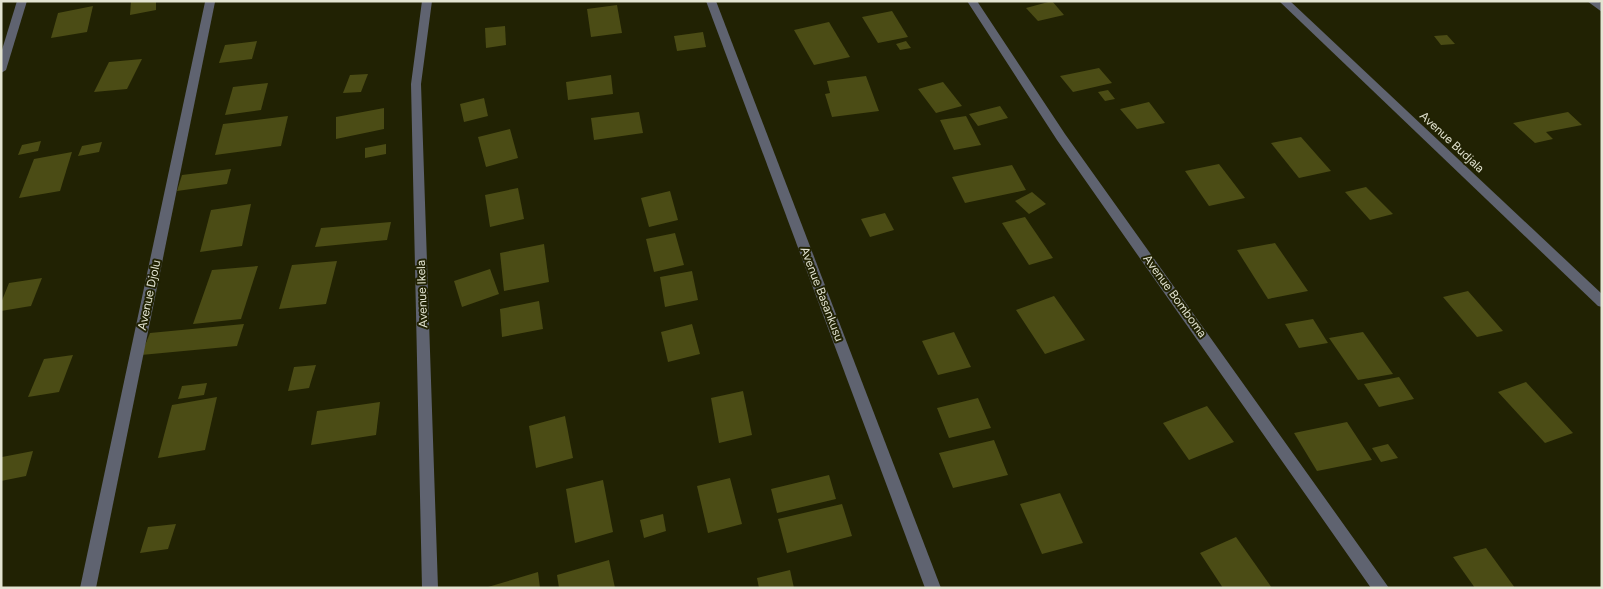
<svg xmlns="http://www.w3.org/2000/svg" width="1603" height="589" font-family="Figtree,sans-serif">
<rect width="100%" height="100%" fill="#212203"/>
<!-- building -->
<g fill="#4b4c15">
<polygon points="131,1 156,1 156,10 130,15"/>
<polygon points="1052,1 1064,15 1038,21 1026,8"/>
<polygon points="617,5 622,33 591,37 587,9"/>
<polygon points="93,6 87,32 51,38 58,13"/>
<polygon points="892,11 908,37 878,43 862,17"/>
<polygon points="829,22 850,57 814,65 794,30"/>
<polygon points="505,26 506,45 486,48 485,28"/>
<polygon points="703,32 706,47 677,51 674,36"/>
<polygon points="1447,35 1455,44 1441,45 1434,36"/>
<polygon points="257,41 252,59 219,63 225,45"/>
<polygon points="906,41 911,48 900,50 896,44"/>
<polygon points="142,59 127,89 94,92 109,62"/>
<polygon points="1099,68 1112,83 1073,92 1060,76"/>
<polygon points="368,74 361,92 343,93 350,75"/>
<polygon points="611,75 613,94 568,100 566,82"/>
<polygon points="866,76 879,111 832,117 825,94 830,93 827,81"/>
<polygon points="943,82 962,106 936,113 918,89"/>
<polygon points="268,83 261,110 225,115 233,87"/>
<polygon points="1108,90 1115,99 1105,101 1098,92"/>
<polygon points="484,98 488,116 464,122 460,104"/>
<polygon points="1149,102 1165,123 1137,129 1120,109"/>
<polygon points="1000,106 1008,118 978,126 969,114"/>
<polygon points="384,108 384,129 336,139 336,117"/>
<polygon points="639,112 643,133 594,140 591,118"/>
<polygon points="1568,112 1582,125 1546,132 1553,139 1535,143 1513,123"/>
<polygon points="288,116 281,146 215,155 223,124"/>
<polygon points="966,116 981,145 954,150 940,120"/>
<polygon points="510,129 518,158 486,167 478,137"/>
<polygon points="1301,137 1331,171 1299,178 1271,143"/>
<polygon points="41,141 38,151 18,155 22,145"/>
<polygon points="102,142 99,152 78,156 82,146"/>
<polygon points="386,144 386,154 365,158 365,148"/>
<polygon points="72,152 60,191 19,198 34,159"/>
<polygon points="1219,164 1245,198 1209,206 1185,171"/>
<polygon points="1012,165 1026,190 965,203 952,177"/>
<polygon points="231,169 227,184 177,191 182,175"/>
<polygon points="1366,187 1393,214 1370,220 1345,192"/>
<polygon points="518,188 524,219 490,227 485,195"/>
<polygon points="670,191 678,220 649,227 641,198"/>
<polygon points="1032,192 1046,204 1029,214 1015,201"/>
<polygon points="251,204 242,246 200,252 211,210"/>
<polygon points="885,213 894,230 870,237 861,219"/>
<polygon points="1025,217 1053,258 1029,265 1002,223"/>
<polygon points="391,222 387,240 315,247 321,228"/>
<polygon points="675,233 684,265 654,272 646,239"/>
<polygon points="1275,243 1308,291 1268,299 1237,250"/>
<polygon points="544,244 549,282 504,291 500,253"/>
<polygon points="337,261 326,304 279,309 292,265"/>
<polygon points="258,266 241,319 193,324 212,270"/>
<polygon points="490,269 499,294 462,307 454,281"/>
<polygon points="692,271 698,300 665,307 660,277"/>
<polygon points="42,278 31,306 1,311 1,303 9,283"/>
<polygon points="1468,291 1503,331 1477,337 1443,297"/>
<polygon points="1054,296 1085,340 1045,354 1016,310"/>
<polygon points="539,301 543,329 502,337 500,309"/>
<polygon points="1313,319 1328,343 1299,348 1285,324"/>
<polygon points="244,324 237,346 141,355 150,333"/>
<polygon points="692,324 700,354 668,362 661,332"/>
<polygon points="954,332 971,367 938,375 922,341"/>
<polygon points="1363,332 1393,374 1358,380 1329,338"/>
<polygon points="73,355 59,392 28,397 44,359"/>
<polygon points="316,365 309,388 288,391 294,367"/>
<polygon points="1399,377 1414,399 1379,407 1364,384"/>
<polygon points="1526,382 1573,433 1545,443 1498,392"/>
<polygon points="207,383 204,395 178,399 182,386"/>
<polygon points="743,391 752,435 719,443 711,398"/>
<polygon points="217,397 205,450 158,458 172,405"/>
<polygon points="978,398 991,428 949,438 937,408"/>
<polygon points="380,402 376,435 311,445 317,411"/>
<polygon points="1207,406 1234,442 1189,460 1163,423"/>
<polygon points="565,416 573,458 536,468 529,426"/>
<polygon points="1347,422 1372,460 1317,471 1294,433"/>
<polygon points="994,440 1008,475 953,488 939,453"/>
<polygon points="1388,444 1398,458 1381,462 1372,448"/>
<polygon points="33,451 26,476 1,481 2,457"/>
<polygon points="829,475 836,499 777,513 771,489"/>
<polygon points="730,478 742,524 708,533 697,486"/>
<polygon points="603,480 613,532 575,543 566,489"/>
<polygon points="1060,493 1083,543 1042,554 1020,504"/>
<polygon points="842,504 852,536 787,553 778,519"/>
<polygon points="663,514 666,531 644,538 640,520"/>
<polygon points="176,524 168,549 140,553 148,527"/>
<polygon points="1236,537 1272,588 1223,588 1200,553"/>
<polygon points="1486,548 1515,588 1475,588 1453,557"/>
<polygon points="609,560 615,588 559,588 557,575"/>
<polygon points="790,570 794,588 759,588 757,578"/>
<polygon points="538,572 540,588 488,588 488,587"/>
</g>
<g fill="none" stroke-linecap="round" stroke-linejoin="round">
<!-- minor -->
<g fill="#5f6370" fill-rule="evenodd">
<polygon points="17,1 27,1 6,70 1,73 1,53"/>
<polygon points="422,1 432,1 421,84 438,588 422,588 411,84"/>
<polygon points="706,1 716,1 941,588 925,588"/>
<polygon points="967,1 977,1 1065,134 1389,588 1371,588 1057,140"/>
<polygon points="1279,1 1290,1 1602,294 1602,307 1598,306"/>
<polygon points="1587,1 1598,1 1602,4 1602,12"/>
<polygon points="205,2 215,2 96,588 80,588"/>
</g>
</g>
<g text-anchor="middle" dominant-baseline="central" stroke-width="4" stroke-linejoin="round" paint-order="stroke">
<!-- street labels -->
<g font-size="12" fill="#e3e4d2" stroke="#212203">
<text transform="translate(1452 142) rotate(43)">Avenue Budjala</text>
<text transform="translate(422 294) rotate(-92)">Avenue Ikela</text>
<text transform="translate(822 294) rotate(69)">Avenue Basankusu</text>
<text transform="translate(149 295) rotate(-78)">Avenue Djolu</text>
<text transform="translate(1175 296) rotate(54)">Avenue Bomboma</text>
</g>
</g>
<!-- border -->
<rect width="1603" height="589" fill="none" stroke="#e3e4d2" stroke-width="5"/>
</svg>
